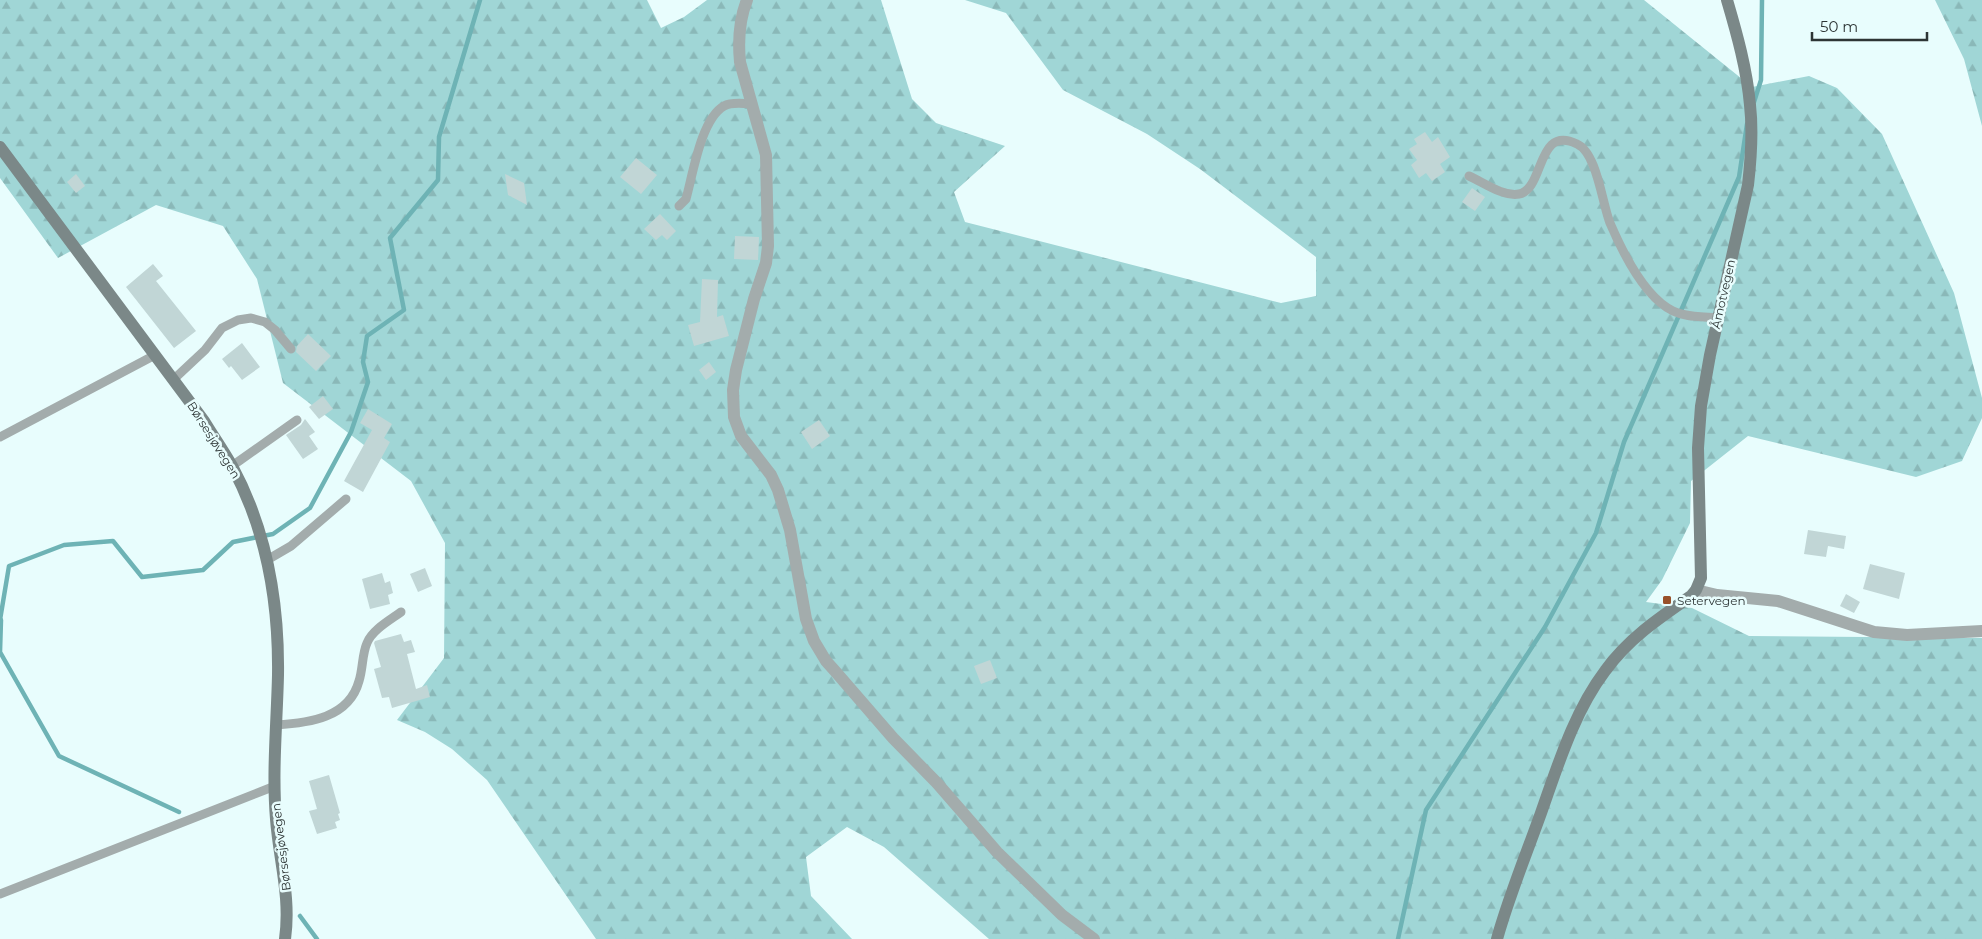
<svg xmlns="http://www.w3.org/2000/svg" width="1982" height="939" font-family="Montserrat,sans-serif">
<defs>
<pattern id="forest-firs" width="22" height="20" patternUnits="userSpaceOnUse" patternTransform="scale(1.25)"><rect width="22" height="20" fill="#a0d6d6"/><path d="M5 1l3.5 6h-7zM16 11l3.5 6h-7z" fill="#8ab8b8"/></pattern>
</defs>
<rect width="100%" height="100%" fill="#e8fdfd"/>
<!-- forest -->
<g fill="url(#forest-firs)">
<polygon points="0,0 647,0 661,28 684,17 707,0 881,0 912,99 936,123 1005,146 954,192 965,222 1281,303 1316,296 1316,257 1200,169 1147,134 1063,90 1006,13 965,0 1644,0 1752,87 1809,76 1837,88 1882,134 1954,293 1982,398 1982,418 1962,461 1916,477 1748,436 1691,481 1690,523 1662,580 1646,602 1692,608 1749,636 1982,638 1982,939 989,939 884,847 847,827 806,857 811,896 852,939 596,939 487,780 452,749 425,732 397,720 444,658 445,543 411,481 283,383 257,279 223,226 156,205 58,258 0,178"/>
<polygon points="1935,0 1982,0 1982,126 1964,59"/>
</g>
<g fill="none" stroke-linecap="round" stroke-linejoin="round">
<!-- stream -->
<g stroke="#6eb3b5" stroke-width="4.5">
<polyline points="1754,102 1761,80 1762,0"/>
<polyline points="0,620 9,566 64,545 113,541 142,577 203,570 233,542 273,534 310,508 351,432 368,382 363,362 367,336 404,310 390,238 438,180 439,137 480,0"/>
<polyline points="1,620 0,652 59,756 179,812"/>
<polyline points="300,916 317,939"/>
<polyline points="1398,939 1426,810 1545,627 1596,533 1624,442 1739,177 1747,124"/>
</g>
</g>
<!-- building -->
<g fill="#c1d6d6">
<polygon points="1425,132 1432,142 1438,137 1450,157 1440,164 1445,172 1432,181 1426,173 1419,178 1411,165 1417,160 1409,149 1417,144 1414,139"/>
<polygon points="636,158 657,175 641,194 620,177"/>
<polygon points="76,174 85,186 76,193 67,182"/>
<polygon points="505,174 524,183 527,205 508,195"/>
<polygon points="1472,188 1485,197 1475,211 1462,202"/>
<polygon points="660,214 676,231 667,240 662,235 656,240 644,229"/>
<polygon points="735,236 759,237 758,260 734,259"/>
<polygon points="153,264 163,276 156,281 196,331 174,348 126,287"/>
<polygon points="702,279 718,280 717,317 723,315 729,336 694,346 688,325 700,322"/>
<polygon points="308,334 331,356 316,371 296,352 297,346"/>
<polygon points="242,343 260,367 242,380 231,366 229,368 222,359"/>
<polygon points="709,362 716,372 706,380 699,370"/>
<polygon points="323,396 333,409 319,419 309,407"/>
<polygon points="368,409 392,424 384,438 390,442 363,492 344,481 372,430 360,423"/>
<polygon points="305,419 315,432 309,436 318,449 303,459 286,435 301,425"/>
<polygon points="819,420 830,436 812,449 801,432"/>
<polygon points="1808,530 1846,536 1844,549 1828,546 1826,557 1804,554"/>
<polygon points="1870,564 1905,573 1899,599 1863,589"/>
<polygon points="425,568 432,586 418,592 410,574"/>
<polygon points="382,573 385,583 390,581 393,593 388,595 390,604 370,609 362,579"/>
<polygon points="1846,594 1860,602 1854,613 1840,606"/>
<polygon points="401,634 404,642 411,640 415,652 407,654 416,689 427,685 430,697 392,708 389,697 382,698 374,669 381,667 374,643 375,641"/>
<polygon points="990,660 997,678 981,684 974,666"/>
<polygon points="329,775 340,813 338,814 340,820 335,822 337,828 317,834 309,811 317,809 309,781"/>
</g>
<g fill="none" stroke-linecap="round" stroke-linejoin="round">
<!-- lane -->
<g stroke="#a3acac" stroke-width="9">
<path d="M 1469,176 C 1483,182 1503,197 1519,194 C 1545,189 1536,124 1577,144 C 1597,153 1602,203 1610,223 C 1622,251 1644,297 1673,311 C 1687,318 1703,316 1718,318"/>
<path d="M 679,206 L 686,199 C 693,174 701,119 724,106 C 731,102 742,103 751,104"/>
<polyline points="174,379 205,350 222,328 238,320 251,318 265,322 275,330 291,349"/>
<polyline points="0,437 155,355"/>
<polyline points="232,466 297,420"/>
<polyline points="267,560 291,546 346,499"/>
<path d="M 276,725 C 309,723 349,718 359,681 C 363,669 362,654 367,643 C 372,630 390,620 401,612"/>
<polyline points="0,894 275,786"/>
</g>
<!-- street -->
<g stroke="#a3acac" stroke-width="12">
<path d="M 747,0 C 739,20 738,41 740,62 L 766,155 L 768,246 L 766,263 L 754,299 L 736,370 L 733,390 L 734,417 L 741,436 L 771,475 L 778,490 L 790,530 L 806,619 L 814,641 L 826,661 L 835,671 L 893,738 L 937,783 L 997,852 L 1062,915 L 1094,939"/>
<polyline points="1696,590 1717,595 1778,601 1874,632 1907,635 1982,631"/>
</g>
<!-- secondary -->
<g stroke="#7b8888" stroke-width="12">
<path d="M 0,147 L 204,421 C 213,436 223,450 232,466 C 266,529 279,603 278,675 C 277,722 272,771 276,819 C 279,860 291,897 285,939"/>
<path d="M 1497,939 C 1509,896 1526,855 1541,813 C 1558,765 1574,712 1605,671 C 1628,639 1659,618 1691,596 L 1696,590 L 1701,578 L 1698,448 L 1701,406 L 1710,355 L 1748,185 C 1751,159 1753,131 1750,105 C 1747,70 1737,34 1727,0"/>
</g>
</g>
<!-- markers -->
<rect fill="#98512a" stroke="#e8fdfd" stroke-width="2" x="1662" y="595" width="10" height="10" rx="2.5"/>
<g text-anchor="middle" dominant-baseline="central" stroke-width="5" stroke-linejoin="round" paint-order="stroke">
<!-- street labels -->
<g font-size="12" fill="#2d3535" stroke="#e8fdfd">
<text transform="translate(1723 294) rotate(-77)">Åmotvegen</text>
<text transform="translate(214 440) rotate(58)">Børsesjøvegen</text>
<text transform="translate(281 847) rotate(-97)">Børsesjøvegen</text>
</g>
<!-- poi labels -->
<g font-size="12" fill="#2d3535" stroke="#e8fdfd" text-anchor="start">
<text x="1677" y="600">Setervegen</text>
</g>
</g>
<!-- scale -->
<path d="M1812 32v8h115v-8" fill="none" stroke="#2d3535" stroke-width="2.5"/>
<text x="1820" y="32" font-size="15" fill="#2d3535" stroke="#e8fdfd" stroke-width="4" paint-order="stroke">50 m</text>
</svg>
